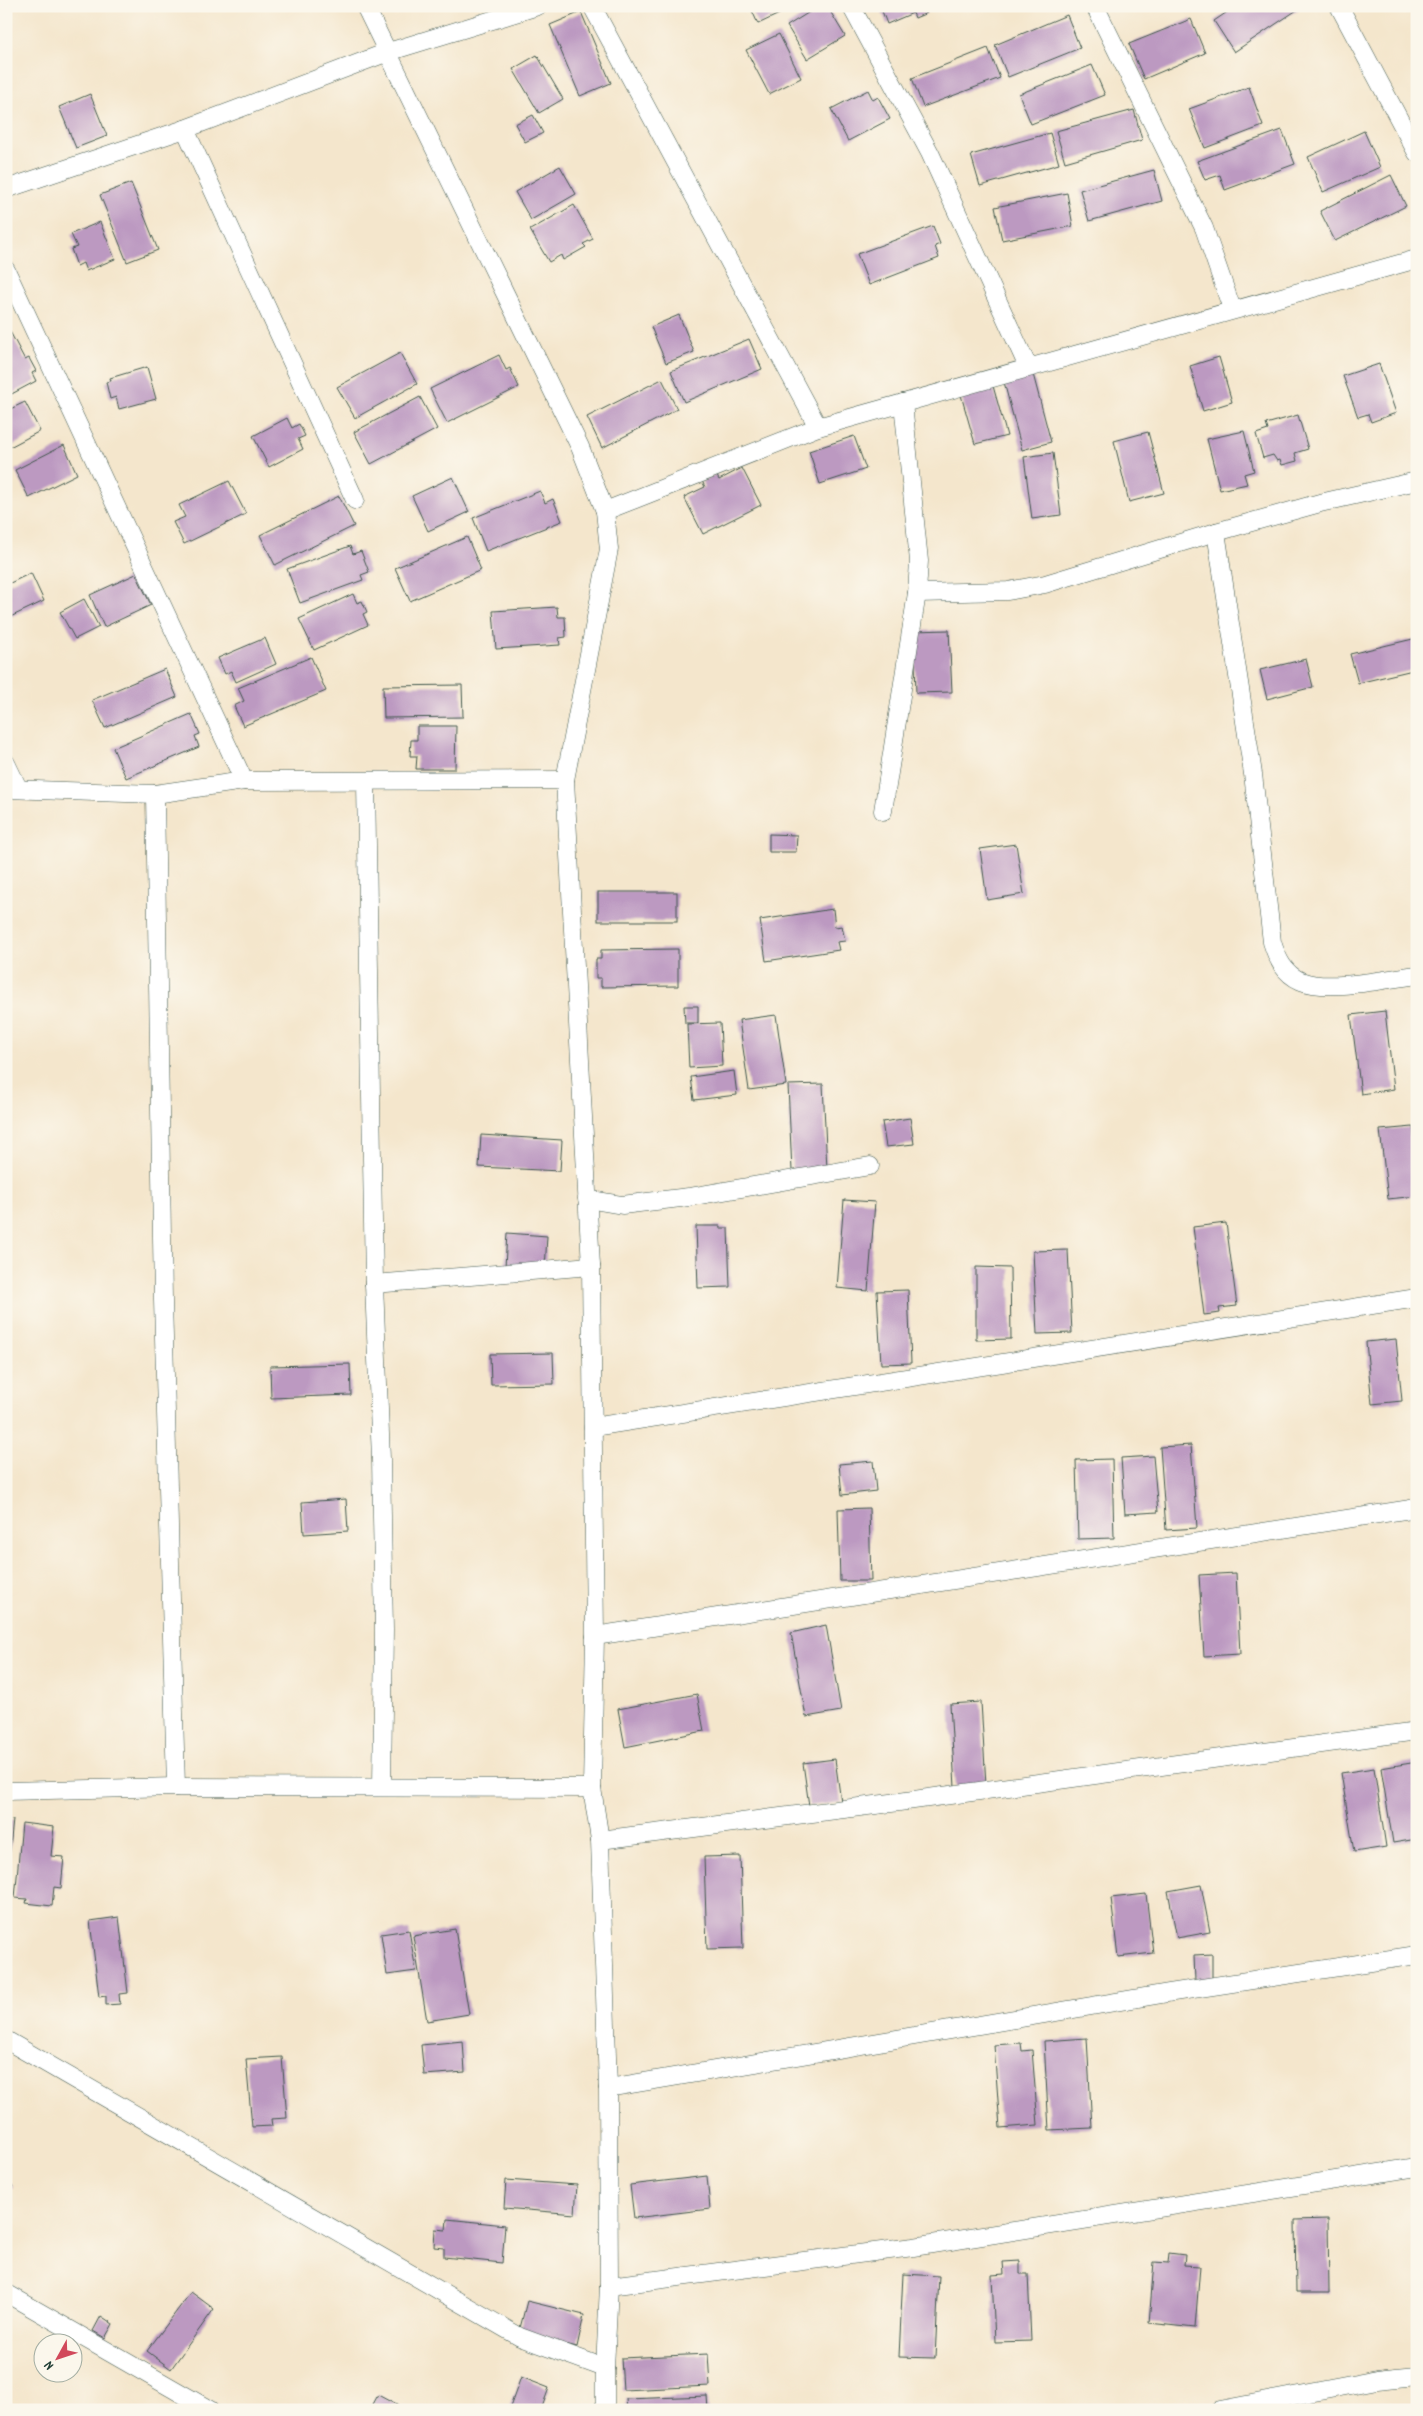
<svg xmlns="http://www.w3.org/2000/svg" width="1423" height="2416" font-family="Dekko,sans-serif">
<rect width="100%" height="100%" fill="#fbf7ec"/>
<filter id="ink" filterUnits="userSpaceOnUse"><feTurbulence type="fractalNoise" baseFrequency=".02" numOctaves="2"/><feDisplacementMap in="SourceGraphic" scale="10" xChannelSelector="R" yChannelSelector="G"/><feConvolveMatrix kernelMatrix="1 2 1 2 8 2 1 2 1" color-interpolation-filters="sRGB"/></filter>
<filter id="wash" filterUnits="userSpaceOnUse"><feTurbulence type="fractalNoise" baseFrequency=".0096" numOctaves="4" result="noise"/><feDisplacementMap in="SourceGraphic" scale="20" xChannelSelector="R" yChannelSelector="G"/><feGaussianBlur stdDeviation="1.12" result="paint"/><feColorMatrix in="noise" values="0 0 0 0 0 0 0 0 0 0 0 0 0 0 0 0 0 1.4 0 .05"/><feComposite in="paint" operator="in"/></filter>
<g filter="url(#wash)">
<rect width="100%" height="100%" fill="#f4e6cc"/>
<g id="blocks">
<!-- building -->
<g fill="#bc99c1">
<polygon points="750,6 796,6 758,24"/>
<polygon points="819,6 827,6 845,36 807,59 787,26"/>
<polygon points="880,6 930,6 925,9 927,13 915,18 913,13 887,24"/>
<polygon points="1236,6 1303,6 1234,52 1214,21"/>
<polygon points="581,12 611,83 580,96 550,25"/>
<polygon points="1067,15 1080,48 1008,77 995,45"/>
<polygon points="1191,19 1205,53 1144,79 1129,44"/>
<polygon points="779,34 801,78 769,94 746,50"/>
<polygon points="988,48 1000,78 923,107 912,78"/>
<polygon points="537,55 563,99 539,113 513,69"/>
<polygon points="1092,65 1105,95 1031,124 1019,94"/>
<polygon points="1249,87 1263,126 1205,148 1189,109"/>
<polygon points="868,90 873,100 878,97 890,119 848,141 831,109"/>
<polygon points="90,94 107,136 76,148 59,107"/>
<polygon points="1134,110 1142,140 1065,162 1056,131"/>
<polygon points="533,115 543,133 525,142 515,124"/>
<polygon points="1282,130 1295,164 1225,190 1220,175 1205,180 1197,161"/>
<polygon points="1364,131 1380,167 1323,192 1308,157"/>
<polygon points="1050,133 1059,164 980,186 971,155"/>
<polygon points="560,166 576,194 531,220 515,192"/>
<polygon points="1154,170 1162,201 1089,221 1080,190"/>
<polygon points="1391,175 1406,206 1335,241 1320,211"/>
<polygon points="131,183 158,250 127,262 100,195"/>
<polygon points="1067,193 1073,226 1002,240 995,207"/>
<polygon points="574,205 593,239 583,244 586,247 563,260 561,255 549,262 530,230"/>
<polygon points="100,222 115,259 86,271 83,263 77,266 71,249 77,247 71,234"/>
<polygon points="933,226 940,244 935,246 939,258 869,285 857,254"/>
<polygon points="679,315 694,352 666,363 651,327"/>
<polygon points="6,324 25,360 29,358 36,371 32,373 36,381 6,397"/>
<polygon points="749,339 762,369 684,402 671,371"/>
<polygon points="400,353 417,384 355,418 337,387"/>
<polygon points="499,355 506,370 510,368 519,387 447,423 430,389"/>
<polygon points="1219,357 1232,402 1203,411 1190,366"/>
<polygon points="1379,364 1396,413 1371,422 1368,414 1358,417 1343,376"/>
<polygon points="147,367 156,399 119,409 116,397 110,399 106,382 111,381 110,378"/>
<polygon points="1033,374 1051,442 1022,450 1004,382"/>
<polygon points="662,379 677,409 602,448 587,417"/>
<polygon points="993,386 1007,436 975,444 961,395"/>
<polygon points="420,397 437,429 371,464 354,432"/>
<polygon points="25,402 40,431 6,449 6,411"/>
<polygon points="1298,415 1308,449 1295,453 1297,461 1282,465 1280,460 1277,461 1273,455 1263,458 1256,434 1268,430 1266,424"/>
<polygon points="287,418 292,428 299,424 305,436 298,439 303,449 269,467 253,436"/>
<polygon points="1244,431 1254,471 1244,474 1247,484 1220,490 1207,439"/>
<polygon points="1148,432 1164,493 1129,502 1114,441"/>
<polygon points="854,436 866,469 820,484 809,451"/>
<polygon points="64,445 77,474 29,498 15,470"/>
<polygon points="1053,453 1061,515 1032,519 1024,457"/>
<polygon points="742,468 761,505 703,534 684,497 705,487 702,481 716,474 719,480"/>
<polygon points="453,477 469,512 428,531 412,496"/>
<polygon points="229,481 246,514 184,544 173,522 185,517 179,505"/>
<polygon points="540,491 545,503 553,499 562,521 486,551 473,518"/>
<polygon points="339,496 354,526 275,565 260,535"/>
<polygon points="467,537 481,570 410,601 395,568"/>
<polygon points="350,546 353,554 361,551 369,572 361,575 363,580 300,603 287,569"/>
<polygon points="31,573 44,601 6,619 6,585"/>
<polygon points="136,574 151,605 104,627 90,595"/>
<polygon points="353,594 357,603 362,601 367,612 363,614 368,625 314,650 299,619"/>
<polygon points="84,599 99,627 75,639 60,612"/>
<polygon points="557,607 558,617 565,617 566,637 559,638 560,645 496,649 493,611"/>
<polygon points="949,630 952,692 916,693 914,631"/>
<polygon points="265,638 276,664 236,682 231,671 225,674 218,658"/>
<polygon points="1417,638 1417,669 1358,683 1350,654"/>
<polygon points="311,657 326,691 243,726 234,706 244,701 238,688"/>
<polygon points="1306,659 1313,687 1267,699 1260,670"/>
<polygon points="165,669 177,697 105,728 92,700"/>
<polygon points="462,685 463,717 384,718 383,686"/>
<polygon points="191,714 200,734 195,736 199,747 126,778 113,748"/>
<polygon points="417,726 456,726 455,769 416,769 417,756 410,756 411,740 417,740"/>
<polygon points="769,834 797,835 796,852 769,852"/>
<polygon points="1016,844 1024,894 987,900 980,849"/>
<rect x="598" y="892" width="79" height="29"/>
<polygon points="833,909 835,927 842,926 845,941 837,942 839,950 766,961 760,920"/>
<polygon points="678,949 678,986 601,987 601,978 596,978 596,959 601,959 601,950"/>
<polygon points="684,1006 698,1006 698,1023 685,1023"/>
<polygon points="1385,1011 1394,1089 1361,1094 1351,1015"/>
<polygon points="776,1015 786,1085 749,1090 739,1020"/>
<polygon points="720,1023 722,1066 689,1068 687,1024"/>
<polygon points="734,1071 737,1095 694,1100 691,1077"/>
<polygon points="823,1084 827,1170 792,1171 788,1085"/>
<polygon points="910,1118 914,1144 886,1147 882,1122"/>
<polygon points="1413,1127 1417,1161 1417,1196 1388,1199 1380,1130"/>
<polygon points="481,1135 562,1140 560,1171 479,1167"/>
<polygon points="844,1200 875,1202 868,1291 837,1288"/>
<polygon points="1226,1223 1237,1306 1219,1308 1220,1313 1204,1315 1193,1227"/>
<polygon points="696,1226 720,1226 720,1228 728,1228 730,1287 698,1288"/>
<polygon points="507,1233 547,1236 545,1269 505,1267"/>
<polygon points="1068,1250 1072,1333 1037,1334 1033,1251"/>
<polygon points="976,1267 1010,1268 1011,1339 976,1340"/>
<polygon points="908,1290 911,1363 881,1364 877,1291"/>
<polygon points="1396,1339 1402,1401 1372,1404 1366,1342"/>
<polygon points="553,1353 554,1384 491,1385 490,1354"/>
<polygon points="350,1364 351,1395 271,1398 270,1366"/>
<polygon points="1191,1445 1197,1528 1166,1530 1160,1447"/>
<polygon points="1153,1456 1158,1512 1125,1514 1121,1458"/>
<polygon points="1112,1459 1114,1538 1078,1539 1076,1460"/>
<polygon points="873,1461 876,1491 842,1495 839,1464"/>
<polygon points="346,1499 348,1531 304,1534 302,1502"/>
<polygon points="869,1508 871,1581 840,1581 838,1509"/>
<polygon points="1236,1573 1240,1654 1204,1656 1199,1575"/>
<polygon points="826,1625 841,1711 806,1717 791,1633"/>
<polygon points="697,1694 704,1731 625,1747 618,1709"/>
<polygon points="981,1702 986,1785 955,1787 950,1704"/>
<polygon points="835,1759 841,1802 809,1806 803,1763"/>
<polygon points="1417,1762 1417,1839 1393,1843 1381,1768"/>
<polygon points="1374,1768 1386,1847 1354,1852 1341,1773"/>
<polygon points="6,1819 13,1820 9,1858 6,1857"/>
<polygon points="22,1823 54,1827 51,1856 64,1857 61,1888 54,1887 52,1906 26,1903 27,1899 15,1898"/>
<polygon points="740,1856 743,1948 707,1949 704,1857"/>
<polygon points="1201,1885 1210,1932 1177,1938 1168,1891"/>
<polygon points="1146,1894 1153,1953 1118,1957 1111,1898"/>
<polygon points="119,1917 128,1993 119,1994 120,2004 106,2005 106,1996 99,1997 90,1921"/>
<polygon points="455,1929 469,2014 427,2021 413,1936"/>
<polygon points="409,1930 416,1971 387,1975 381,1934"/>
<polygon points="1212,1954 1212,1980 1195,1981 1194,1955"/>
<polygon points="1087,2038 1092,2128 1049,2130 1044,2041"/>
<polygon points="463,2041 465,2072 424,2075 421,2045"/>
<polygon points="1021,2043 1022,2051 1032,2050 1038,2125 1000,2128 994,2045"/>
<polygon points="282,2057 287,2118 271,2119 272,2126 252,2127 246,2059"/>
<polygon points="707,2176 710,2209 634,2218 630,2185"/>
<polygon points="6,2180 13,2186 6,2195"/>
<polygon points="506,2180 577,2185 575,2214 504,2208"/>
<polygon points="447,2219 505,2225 502,2263 444,2257 444,2248 434,2247 435,2229 446,2230"/>
<polygon points="1328,2219 1329,2293 1296,2293 1295,2220"/>
<polygon points="1169,2253 1185,2255 1184,2265 1200,2266 1195,2328 1149,2323 1154,2262 1168,2263"/>
<polygon points="1020,2261 1020,2274 1028,2274 1031,2341 995,2342 992,2275 1004,2274 1003,2262"/>
<polygon points="903,2274 939,2276 935,2358 899,2357"/>
<polygon points="191,2292 214,2309 171,2369 147,2351"/>
<polygon points="527,2301 584,2315 577,2347 519,2332"/>
<polygon points="101,2316 113,2324 105,2338 93,2331"/>
<polygon points="708,2354 710,2386 623,2390 621,2358"/>
<polygon points="521,2377 549,2388 541,2410 509,2410"/>
<polygon points="378,2395 406,2410 370,2410"/>
<polygon points="707,2396 708,2410 627,2410 626,2399"/>
</g>
</g>
</g>
<g filter="url(#ink)">
<use href="#blocks" fill-opacity="0" stroke="#3f564b" stroke-width="1"/>
<g fill="none" stroke-linecap="round" stroke-linejoin="round">
<!-- street casing -->
<g stroke="#3f564b" stroke-width="19">
<g id="street">
<polyline points="365,6 580,447 605,511 609,549 565,780 591,1266 595,1636 592,1788 600,1840 608,2088 609,2286 605,2368 605,2410"/>
<polyline points="592,6 818,427"/>
<polyline points="851,6 930,153 1028,367"/>
<polyline points="1095,6 1204,228 1232,309"/>
<polyline points="1339,6 1417,153"/>
<polyline points="185,129 355,500"/>
<polyline points="6,189 185,129 388,52 538,6"/>
<polyline points="6,270 244,781"/>
<polyline points="903,403 919,561 917,593 1008,591 1045,584 1216,532 1320,503 1417,481"/>
<polyline points="605,511 818,427 1417,259"/>
<path d="M 1216,532 L 1253,774 L 1272,942 C 1277,958 1284,974 1301,981 C 1327,992 1388,979 1417,975"/>
<polyline points="6,763 18,788"/>
<polyline points="366,782 374,1284 381,1459 384,1630 382,1786"/>
<polyline points="6,789 155,794 244,781 565,780"/>
<polyline points="155,794 163,1300 176,1787"/>
<polyline points="883,811 917,593"/>
<polyline points="587,1199 622,1205 689,1197 870,1166"/>
<polyline points="374,1284 591,1266"/>
<polyline points="593,1427 1417,1298"/>
<polyline points="595,1636 1417,1508"/>
<polyline points="6,1791 176,1787 592,1788"/>
<polyline points="600,1840 899,1802 1417,1731"/>
<polyline points="6,2040 520,2337 605,2368"/>
<polyline points="608,2088 1168,1993 1417,1955"/>
<polyline points="609,2286 913,2247 1417,2167"/>
<polyline points="6,2293 210,2410"/>
<polyline points="1220,2410 1377,2380 1417,2376"/>
</g>
</g>
<!-- street -->
<use href="#street" stroke="#fff" stroke-width="18"/>
</g>
</g>
<!-- margin -->
<rect width="1423" height="2416" fill="none" stroke="#fbf7ec" stroke-width="25"/>
<!-- north arrow -->
<g transform="translate(58 2358) rotate(230)"><circle r="24" fill="#fbf7ec" stroke="#a3ada2"/>
<path d="M0-4L9 19L0 12L-9 19Z" fill="#d1495b"/>
<text y="-8" font-size="14" font-weight="bold" text-anchor="middle" fill="#1f3d34">N</text>
</g>
</svg>
